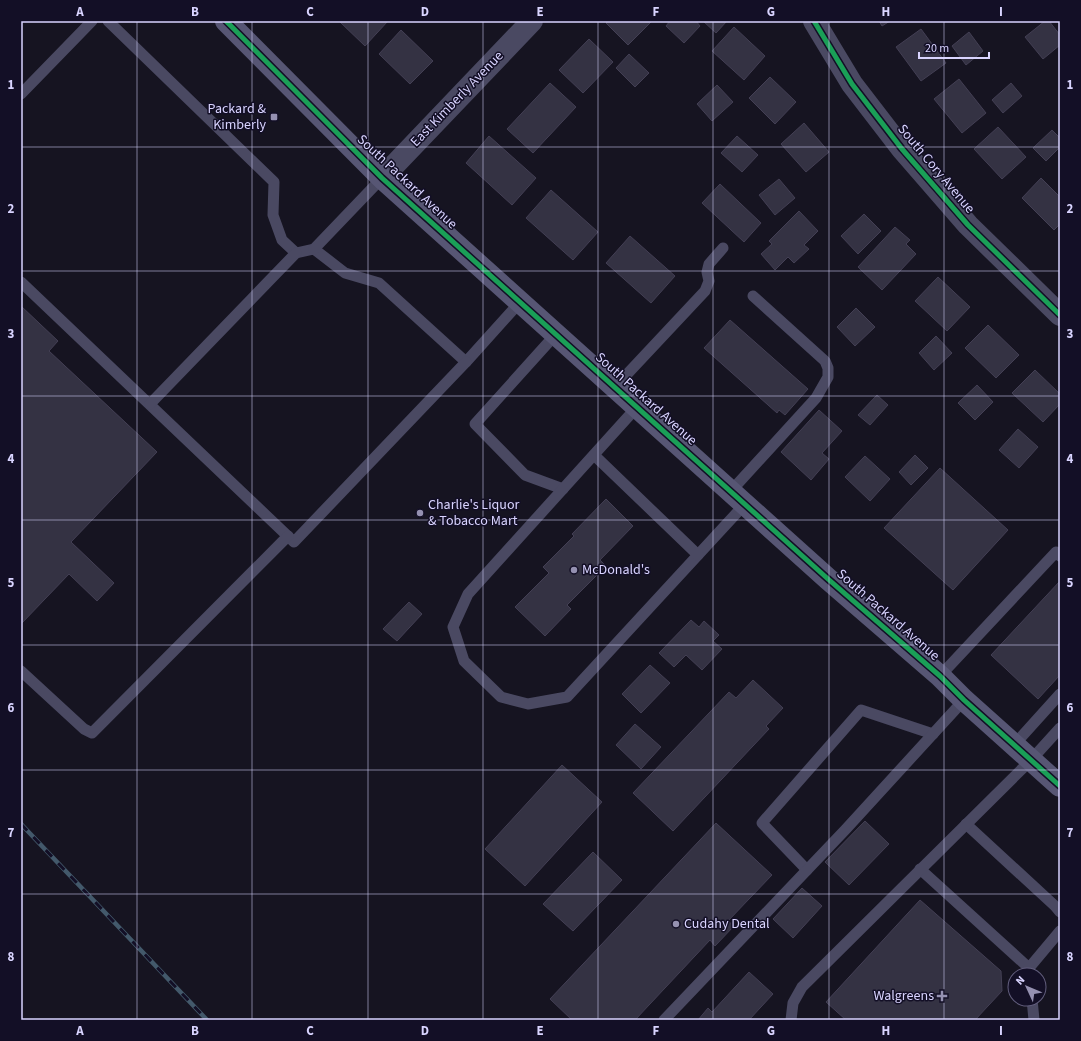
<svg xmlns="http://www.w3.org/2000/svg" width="1081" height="1041" font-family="'Source Sans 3',sans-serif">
<rect width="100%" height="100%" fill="#161421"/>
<!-- building -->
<g fill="#343243" stroke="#433f54">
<polygon points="339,21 388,21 365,46"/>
<polygon points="608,21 652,21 628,45 606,23"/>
<polygon points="670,21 696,21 700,26 684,43 666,26"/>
<polygon points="703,21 727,21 716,33"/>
<polygon points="879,21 890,21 882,26"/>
<polygon points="1045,21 1049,21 1060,35 1060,45 1043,59 1025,37"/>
<polygon points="734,27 765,56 744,80 712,51"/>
<polygon points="921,29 946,63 921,81 896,47"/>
<polygon points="401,30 433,61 410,84 379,54"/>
<polygon points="969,32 983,51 966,65 952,46"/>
<polygon points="589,39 613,62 583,93 559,70"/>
<polygon points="629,54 649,73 635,87 616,68"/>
<polygon points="770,77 796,102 775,124 749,98"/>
<polygon points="959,79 986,113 962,133 934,99"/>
<polygon points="550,83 576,107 533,153 507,129"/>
<polygon points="1011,83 1022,96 1003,113 992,100"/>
<polygon points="717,85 733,102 712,121 697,104"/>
<polygon points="804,123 829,152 806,172 781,144"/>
<polygon points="998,127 1026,157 1002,179 974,149"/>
<polygon points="1052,130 1060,138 1060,147 1046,161 1033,148"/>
<polygon points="489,136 536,178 512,205 466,163"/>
<polygon points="737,136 758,155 742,172 721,153"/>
<polygon points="1041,178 1060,197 1060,224 1054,230 1022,198"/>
<polygon points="779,179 795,198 775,215 759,195"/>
<polygon points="720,184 761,223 744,242 702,203"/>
<polygon points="551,190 598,232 573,260 526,218"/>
<polygon points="799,211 818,231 804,245 809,249 794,263 788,257 775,270 761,254 772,244 769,241"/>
<polygon points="864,214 881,231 858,254 841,236"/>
<polygon points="895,227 910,240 906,244 916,254 882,290 858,267"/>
<polygon points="630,236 675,276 651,303 606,263"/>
<polygon points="938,277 970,307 947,331 915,301"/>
<polygon points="21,306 58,341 49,351 157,452 71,542 114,583 97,601 69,574 21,624"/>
<polygon points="856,308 875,327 855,346 837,327"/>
<polygon points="730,320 808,389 785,415 779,410 777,413 704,348"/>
<polygon points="988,325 1019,355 996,378 965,348"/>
<polygon points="936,336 952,353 934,370 919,353"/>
<polygon points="1035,370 1060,394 1060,404 1043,422 1012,393"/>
<polygon points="977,385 993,402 975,420 958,403"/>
<polygon points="877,395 888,405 870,425 858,415"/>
<polygon points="819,410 842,431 822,453 829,459 811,480 781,452"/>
<polygon points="1018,429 1038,447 1019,468 999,450"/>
<polygon points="915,455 928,468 911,485 899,472"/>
<polygon points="865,456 890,479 870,501 845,477"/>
<polygon points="940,468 1008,530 953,590 884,528"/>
<polygon points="606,499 633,526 600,560 606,566 567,605 571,609 545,636 515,607 549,573 543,567 574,536 572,534"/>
<polygon points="1060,581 1060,675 1038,699 991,655"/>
<polygon points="409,602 422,614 397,641 383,629"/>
<polygon points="691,620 699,627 704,621 719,635 713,641 722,649 702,670 686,655 674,667 659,653"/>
<polygon points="650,665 670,683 641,713 622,694"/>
<polygon points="753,680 783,708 766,726 769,729 673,831 633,793 729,692 736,698"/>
<polygon points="635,724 661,747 641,769 616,745"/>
<polygon points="562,765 602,802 525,886 485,849"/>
<polygon points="865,821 889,844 849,885 825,862"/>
<polygon points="716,823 772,875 728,921 734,926 715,946 710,940 635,1020 572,1020 550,999"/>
<polygon points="593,852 622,880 573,931 543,904"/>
<polygon points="802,888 822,906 793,938 773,919"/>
<polygon points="920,900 1001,971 1002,991 975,1020 846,1020 826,1002"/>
<polygon points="749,972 773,994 749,1020 698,1020 708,1008 712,1012"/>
</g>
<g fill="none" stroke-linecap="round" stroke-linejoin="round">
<!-- lane -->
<g stroke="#4a4962" stroke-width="11">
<polyline points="108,21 274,182 273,215 282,240 296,253 314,249 345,273 379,283 466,362 520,302"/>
<polyline points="21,94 92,21"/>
<polyline points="314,249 382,178"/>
<polyline points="21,282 294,542 466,362"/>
<polyline points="556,334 475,424 525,475 563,489"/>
<polyline points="615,387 705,291 709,281 707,272 709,264 723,248"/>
<polyline points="150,404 296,253"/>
<polyline points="637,407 468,594 453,627 464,661 501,697 528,704 567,697 745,504"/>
<polyline points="594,455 698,555"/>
<polyline points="731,491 816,398 828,377 828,368 825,361 753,296"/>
<polyline points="21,671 84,729 92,733 288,536"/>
<polyline points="940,676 1056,552 1060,556"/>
<polyline points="1014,745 1060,694"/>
<polyline points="966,824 1055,906 1060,912"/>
<polyline points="920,869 1029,968 1030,975"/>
<polyline points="807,870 762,823 861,710 933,734"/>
<polyline points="1029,968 1060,931"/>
<polyline points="1032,999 1034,1020"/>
<polyline points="664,1020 846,829 964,700"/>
<polyline points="791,1020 793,1003 802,987 1031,760 1060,728"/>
</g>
<!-- street -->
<g stroke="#4a4962" stroke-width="22">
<polyline points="814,21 852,84 902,149 968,225 1060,315"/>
<polyline points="382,178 532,21"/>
</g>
<!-- secondary -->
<polyline stroke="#575674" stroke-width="22" points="226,21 382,178 828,579 940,676 964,700 1060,786"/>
<!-- rail casing -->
<g stroke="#43596b" stroke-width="4.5">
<polyline id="rail" points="21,824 207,1020"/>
</g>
<!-- rail -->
<use href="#rail" stroke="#130f26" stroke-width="3" stroke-dasharray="9" stroke-linecap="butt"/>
<!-- cycleway casing -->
<g stroke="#130f26" stroke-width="8">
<g id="cycleway">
<polyline points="226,21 382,178 828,579 940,676 964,700 1060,786"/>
<polyline points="814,21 852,84 902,149 968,225 1060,315"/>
</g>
</g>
<!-- cycleway -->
<use href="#cycleway" stroke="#1a9f57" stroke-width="5"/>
</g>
<!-- grid -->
<path fill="none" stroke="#d9d4ff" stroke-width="1" stroke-opacity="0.55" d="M 137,21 L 137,1020M 252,21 L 252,1020M 368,21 L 368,1020M 483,21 L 483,1020M 598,21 L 598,1020M 713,21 L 713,1020M 829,21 L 829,1020M 944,21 L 944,1020M 21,147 L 1060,147M 21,271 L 1060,271M 21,396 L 1060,396M 21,520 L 1060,520M 21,645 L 1060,645M 21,770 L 1060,770M 21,894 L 1060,894"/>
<!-- markers -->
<g fill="#9591b1" stroke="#130f26" stroke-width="1.5">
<rect x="270" y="113" width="8" height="8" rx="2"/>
<circle cx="420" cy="513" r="4"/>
<circle cx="574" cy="570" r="4"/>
<circle cx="676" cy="924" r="4"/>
<path d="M940 990h4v4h4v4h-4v4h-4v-4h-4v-4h4z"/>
</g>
<g text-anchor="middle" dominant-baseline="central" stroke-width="3" stroke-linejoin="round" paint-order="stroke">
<!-- street labels -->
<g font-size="14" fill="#d9d4ff" stroke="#130f26">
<text transform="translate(457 99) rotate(-46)">East Kimberly Avenue</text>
<text transform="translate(936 169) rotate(50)">South Cory Avenue</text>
<text transform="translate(407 182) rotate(43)">South Packard Avenue</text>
<text transform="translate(646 399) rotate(42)">South Packard Avenue</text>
<text transform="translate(888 615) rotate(41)">South Packard Avenue</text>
</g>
<!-- poi labels -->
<g font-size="14" fill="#d9d4ff" stroke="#130f26" text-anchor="start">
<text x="266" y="109" text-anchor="end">Packard &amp;<tspan x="266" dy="16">Kimberly</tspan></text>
<text x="428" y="505">Charlie's Liquor<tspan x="428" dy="16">&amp; Tobacco Mart</tspan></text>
<text x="582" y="570">McDonald's</text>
<text x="684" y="924">Cudahy Dental</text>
<text x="934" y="996" text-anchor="end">Walgreens</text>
</g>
</g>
<!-- border -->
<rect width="1081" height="1041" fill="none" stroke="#130f26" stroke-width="44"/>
<!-- north arrow -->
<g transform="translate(1027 987) rotate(314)"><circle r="19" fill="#130f26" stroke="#625e7d"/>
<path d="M0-3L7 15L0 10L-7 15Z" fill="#9591b1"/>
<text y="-6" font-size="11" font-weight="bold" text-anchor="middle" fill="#d9d4ff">N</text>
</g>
<!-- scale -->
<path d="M919 52v6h70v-6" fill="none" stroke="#d9d4ff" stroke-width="2"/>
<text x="925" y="52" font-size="12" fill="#d9d4ff" stroke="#130f26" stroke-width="3" paint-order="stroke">20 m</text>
<rect x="22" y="22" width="1037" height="997" fill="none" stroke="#d9d4ff" stroke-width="1.5"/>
<g font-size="13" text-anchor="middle" font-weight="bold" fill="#d9d4ff">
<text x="80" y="16">A</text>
<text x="195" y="16">B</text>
<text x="310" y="16">C</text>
<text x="425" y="16">D</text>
<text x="540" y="16">E</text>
<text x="656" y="16">F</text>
<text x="771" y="16">G</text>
<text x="886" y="16">H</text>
<text x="1001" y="16">I</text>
<text x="11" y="89">1</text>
<text x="1070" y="89">1</text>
<text x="11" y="213">2</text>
<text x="1070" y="213">2</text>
<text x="11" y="338">3</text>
<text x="1070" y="338">3</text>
<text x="11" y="463">4</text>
<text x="1070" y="463">4</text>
<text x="11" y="587">5</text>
<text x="1070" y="587">5</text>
<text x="11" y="712">6</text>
<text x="1070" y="712">6</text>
<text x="11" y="837">7</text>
<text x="1070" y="837">7</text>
<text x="11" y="961">8</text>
<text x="1070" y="961">8</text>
<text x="80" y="1035">A</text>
<text x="195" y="1035">B</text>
<text x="310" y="1035">C</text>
<text x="425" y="1035">D</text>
<text x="540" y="1035">E</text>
<text x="656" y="1035">F</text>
<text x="771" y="1035">G</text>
<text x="886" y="1035">H</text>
<text x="1001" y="1035">I</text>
</g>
</svg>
